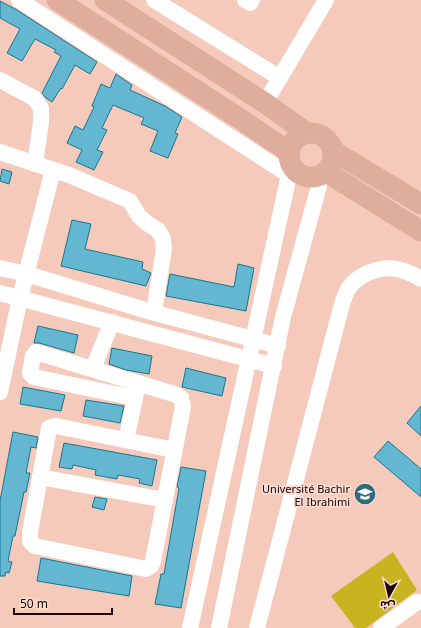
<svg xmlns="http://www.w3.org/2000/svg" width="421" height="628" font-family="'Noto Sans','Noto Sans Arabic',sans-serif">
<rect width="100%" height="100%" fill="#f6cabb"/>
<!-- green -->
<polygon fill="#c9b41f" points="393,552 417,590 366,628 355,628 331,596"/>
<!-- building -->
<g fill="#63b7d1" stroke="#17768f">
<polygon points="0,1 17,10 97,62 90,74 75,65 62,89 61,88 52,102 46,98 42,93 61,56 54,52 56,50 35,39 22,61 7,53 20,29 0,18"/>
<polygon points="116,74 132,85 130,90 165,106 182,117 175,133 178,134 168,158 150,151 158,131 141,124 144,118 113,105 102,128 107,130 97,150 103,152 94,170 76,162 82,150 67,143 75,126 83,130 94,107 92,106 101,84 110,88"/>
<polygon points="2,169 12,172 9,184 0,181"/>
<polygon points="72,220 91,224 85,249 143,262 142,269 151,273 146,286 61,266"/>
<polygon points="238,264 254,268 246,311 166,296 170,274 234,287"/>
<polygon points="38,326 78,335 74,353 39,343 34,343"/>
<polygon points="112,348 152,356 149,374 126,370 109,364"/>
<polygon points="186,368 226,378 222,396 182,387"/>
<polygon points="23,387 65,395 61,411 20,404"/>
<polygon points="86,400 124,406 120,423 83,416"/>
<polygon points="421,406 421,436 407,423"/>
<polygon points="13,432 38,437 36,448 31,447 26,473 30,473 26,492 24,492 15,536 13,536 8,561 12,562 9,573 6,572 5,576 0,576 0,501"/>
<polygon points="388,441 421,469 421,497 374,457"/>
<polygon points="64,443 157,460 152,486 139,483 140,479 118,475 117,479 95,475 96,470 73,465 72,469 59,467"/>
<polygon points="181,467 206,471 181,608 155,604 161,574 164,574 179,488 177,487"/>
<polygon points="95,497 107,499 104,510 92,507"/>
<polygon points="41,558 132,576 129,596 37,581"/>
</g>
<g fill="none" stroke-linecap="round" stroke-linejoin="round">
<!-- minor -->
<g stroke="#fff" stroke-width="16">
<polyline points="19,0 289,175"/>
<polyline points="154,0 280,78"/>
<polyline points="245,0 250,3 252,0"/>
<polyline points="0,80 34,98 41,108 41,122 35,164"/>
<polyline points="265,103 326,0"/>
<polyline points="0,152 69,175 130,201 139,216 148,224 158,230 163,239 164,249 154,312"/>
<polyline points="0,268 27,274 148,311 278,346"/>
<polyline points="0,293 274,366"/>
<polyline points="93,368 112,322"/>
<polyline points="0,392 20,298 53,170"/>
<polyline points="135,398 34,377 30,373 33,356 36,352 177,395 181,398 183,407 153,561 151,566 146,569 35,546 30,541 30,532 49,428 56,426 174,450"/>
<polyline points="126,440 137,389"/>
<polyline points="40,477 165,500"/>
<polyline points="190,628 291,166"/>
<polyline points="219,628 283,317 322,175"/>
<path d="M 257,628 L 342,304 C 344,299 345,294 348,289 C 352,283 358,278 364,275 C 385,264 401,267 421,279"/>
<polyline points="381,628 417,602"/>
</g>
<!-- major -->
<g stroke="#dfad9c" stroke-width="21">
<polyline points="57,0 239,118 289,152"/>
<polyline points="105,0 265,103 307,133"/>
<circle cx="311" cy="155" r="22"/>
<polyline points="333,151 421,204"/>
<polyline points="326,172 421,231"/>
</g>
</g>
<!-- icons -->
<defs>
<g id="university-disc" transform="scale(1.15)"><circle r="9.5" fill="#2a6b7e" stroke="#f9dbd1"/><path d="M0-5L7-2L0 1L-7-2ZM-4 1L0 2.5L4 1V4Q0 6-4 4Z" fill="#fff"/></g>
</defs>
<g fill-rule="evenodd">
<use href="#university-disc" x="365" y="494"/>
</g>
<g text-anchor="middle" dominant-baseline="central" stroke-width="3.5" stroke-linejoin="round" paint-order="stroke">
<!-- poi labels -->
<g font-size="11" fill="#1b0501" stroke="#f9dbd1" text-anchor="end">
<text x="350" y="488">Université Bachir<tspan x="350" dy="13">El Ibrahimi</tspan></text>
</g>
</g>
<!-- north arrow -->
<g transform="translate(389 596) rotate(188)" stroke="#f9dbd1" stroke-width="3" paint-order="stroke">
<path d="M0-3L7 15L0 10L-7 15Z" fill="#1b0501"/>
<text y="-6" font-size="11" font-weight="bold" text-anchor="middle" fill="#1b0501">ش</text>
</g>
<!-- scale -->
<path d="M14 608v6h98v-6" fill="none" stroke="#1b0501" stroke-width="2"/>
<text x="20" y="608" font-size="12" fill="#1b0501" stroke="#f9dbd1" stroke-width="3" paint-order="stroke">50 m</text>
</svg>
